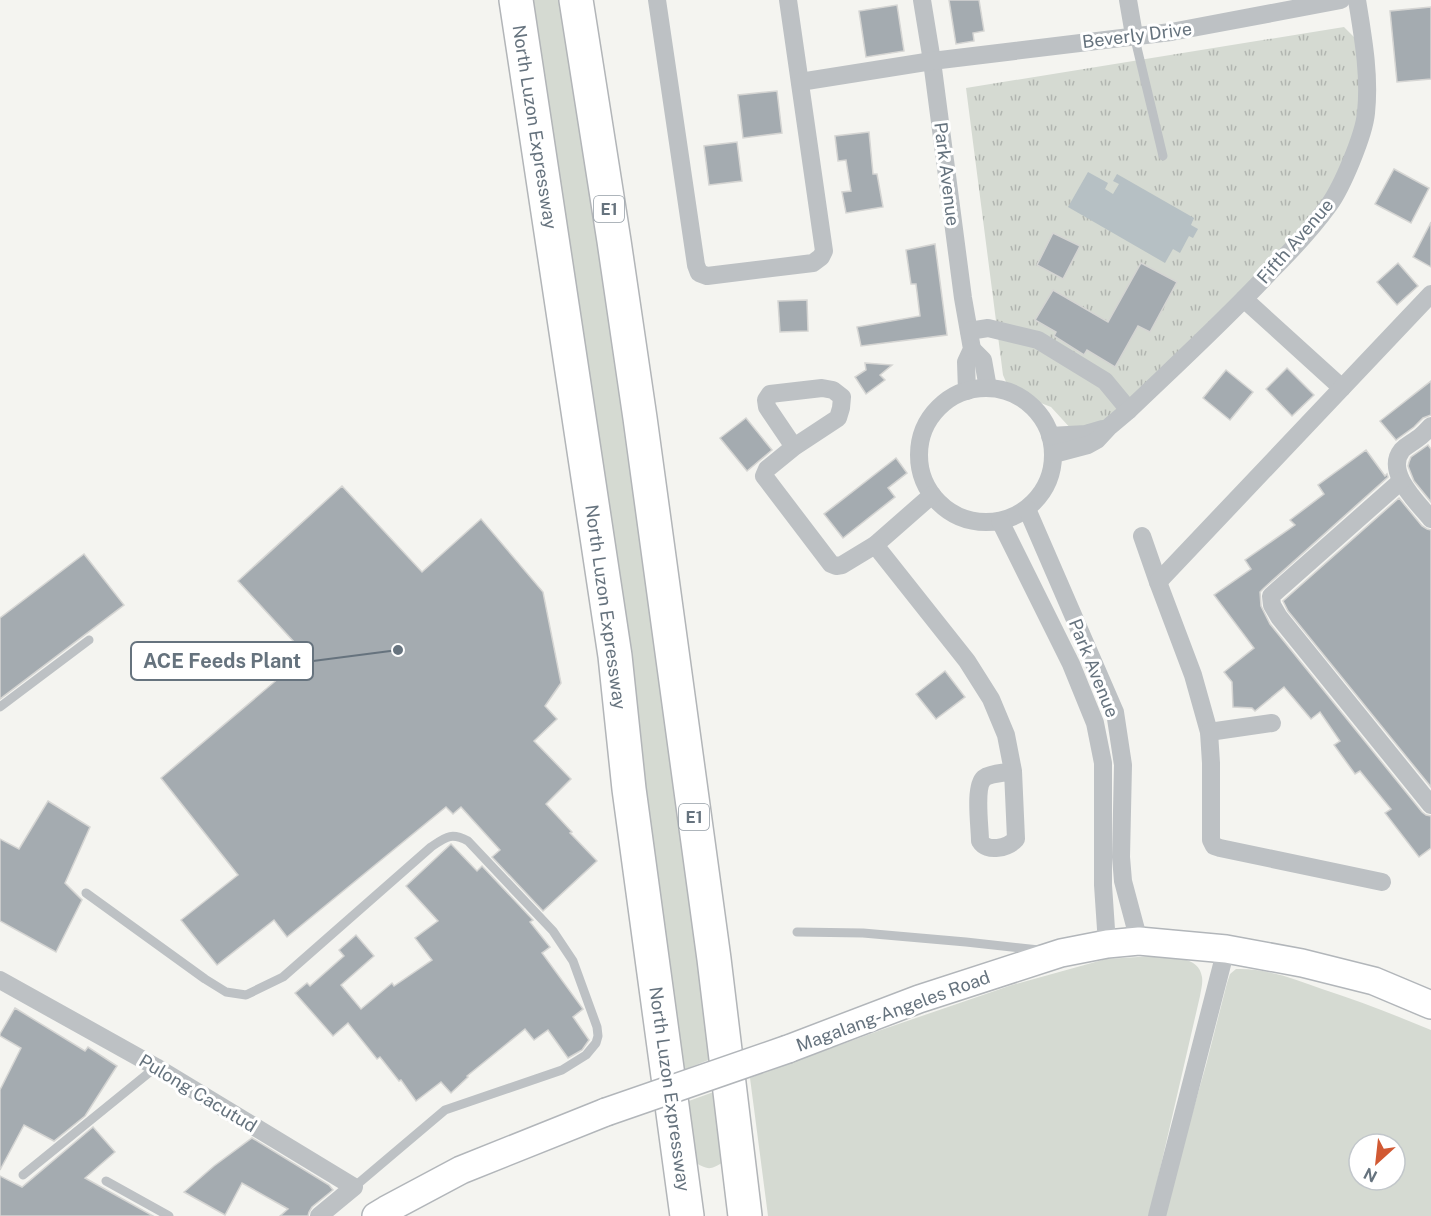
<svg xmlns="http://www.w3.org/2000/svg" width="1431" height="1216" font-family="'Public Sans',sans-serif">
<defs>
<pattern id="park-tufts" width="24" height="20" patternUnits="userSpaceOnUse" patternTransform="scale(1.5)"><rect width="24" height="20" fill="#d5dad2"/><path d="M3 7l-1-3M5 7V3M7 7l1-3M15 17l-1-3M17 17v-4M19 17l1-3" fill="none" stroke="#b1b5b0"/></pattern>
</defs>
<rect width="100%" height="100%" fill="#f4f4f0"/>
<!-- grass -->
<g fill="#d5dad2" fill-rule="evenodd">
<polygon points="528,0 566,0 716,1057 681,1071"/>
<path d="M 1154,956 C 1170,958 1199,955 1202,977 C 1203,983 1201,990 1200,996 L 1152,1204 L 1148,1216 L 768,1216 L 750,1078 L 881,1030 L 1012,985 L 1106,959 Z"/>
<path d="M 1236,969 C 1265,968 1295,979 1322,989 C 1359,1001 1395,1015 1431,1030 L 1431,1216 L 1163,1216 L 1206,1065 L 1227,983 L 1230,974 ZM 1359,1144 L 1395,1144 L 1395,1180 L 1359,1180 Z"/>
<path d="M 719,1090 L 723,1162 C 711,1170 708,1170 696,1163 L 686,1102 Z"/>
</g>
<!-- park -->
<polygon fill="url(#park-tufts)" points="1344,27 1355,38 1361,84 1358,127 1319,213 1106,423 1073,431 1051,407 1010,391 1003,375 966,88"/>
<!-- water -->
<polygon fill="#b6c0c4" points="1088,172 1108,183 1105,189 1113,194 1119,184 1113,181 1117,174 1194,218 1191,225 1198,229 1193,238 1189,236 1180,253 1173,249 1165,263 1068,207"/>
<!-- building -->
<g fill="#a4abb0" stroke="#d5d5d3" stroke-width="1.5">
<polygon points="949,0 979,0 984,31 973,33 974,41 956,44"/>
<polygon points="897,5 904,51 866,57 859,11"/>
<polygon points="1431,7 1431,79 1397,82 1390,11"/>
<polygon points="777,91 782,133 743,138 738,95"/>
<polygon points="869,132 873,174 877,174 883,207 846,213 842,192 851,191 846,160 838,161 835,136"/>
<polygon points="737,142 742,181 709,185 704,146"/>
<polygon points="1394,169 1429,188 1411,223 1375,204"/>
<polygon points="1431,222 1431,267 1413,257"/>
<polygon points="1053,233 1080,246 1063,279 1037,265"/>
<polygon points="935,244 947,335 861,346 857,327 920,316 916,284 911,284 906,250"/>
<polygon points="1141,263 1177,282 1150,332 1138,326 1115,367 1087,350 1084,355 1054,336 1056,332 1035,320 1053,290 1108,322"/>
<polygon points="1398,263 1418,286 1397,305 1377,282"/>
<polygon points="807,300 808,331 780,332 778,301"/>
<polygon points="865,363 892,365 880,375 885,380 866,394 855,377 866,370"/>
<polygon points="1287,368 1314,395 1292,416 1266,389"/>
<polygon points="1226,370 1253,392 1230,420 1203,398"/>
<polygon points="1431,381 1431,415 1423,418 1414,427 1396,440 1380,421"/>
<polygon points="746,418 772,450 747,471 720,438"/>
<polygon points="1428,445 1431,449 1431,502 1414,481 1408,466 1409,462 1411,457"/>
<polygon points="1366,450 1385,476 1387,474 1388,477 1264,588 1260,592 1261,606 1270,624 1422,812 1426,815 1431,816 1431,848 1419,857 1385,813 1391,809 1360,771 1355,774 1334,745 1340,741 1320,712 1311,719 1284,687 1255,711 1252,708 1233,707 1232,682 1224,672 1254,648 1214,595 1251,569 1245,560 1295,525 1290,520 1324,494 1318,485"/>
<polygon points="896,458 907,473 888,488 895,497 843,538 824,514"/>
<polygon points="342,486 422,572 481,519 543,592 561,683 545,706 557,719 534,741 571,779 546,804 572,832 570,833 597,861 543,911 492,857 500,850 461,807 453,814 446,807 287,937 274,920 217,965 181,920 238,875 161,778 306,655 238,581"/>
<polygon points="1399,498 1422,526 1427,529 1431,530 1431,787 1288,611 1283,601"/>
<polygon points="84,554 124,605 0,699 0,618"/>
<polygon points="945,671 965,697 936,719 916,694"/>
<polygon points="48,801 90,827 65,883 82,900 56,952 0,921 0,839 19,849"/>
<polygon points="451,844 477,871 482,866 533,920 530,922 550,947 542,953 583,1009 573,1017 589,1040 582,1050 568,1058 548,1030 534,1040 525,1029 467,1076 468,1077 451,1093 441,1082 416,1101 401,1080 399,1081 380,1057 377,1059 348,1023 333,1036 295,993 307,983 310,986 344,956 339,950 356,935 374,956 341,985 361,1009 392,983 394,986 432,960 415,938 438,921 406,886"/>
<polygon points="15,1008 85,1051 88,1047 117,1066 85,1116 54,1141 24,1125 0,1170 0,1090 21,1048 0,1036 0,1034"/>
<polygon points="93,1127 115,1152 85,1178 153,1216 0,1216 0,1176 22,1187"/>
<polygon points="252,1138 329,1185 333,1190 312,1207 309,1212 308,1216 280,1216 288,1209 242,1183 225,1215 184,1192 214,1166"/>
</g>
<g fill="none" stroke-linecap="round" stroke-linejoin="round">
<!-- secondary casing -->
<g stroke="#b2b6ba" stroke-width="30">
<g id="secondary">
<polyline points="788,1049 919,999 1061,953 1107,944 1139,941 1226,949 1302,963 1374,981 1431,1005"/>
<polyline points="376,1216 386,1210 461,1170 606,1112"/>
</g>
</g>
<!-- motorway casing -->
<g stroke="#b2b5b8" stroke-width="36">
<g id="motorway">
<polyline points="516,0 615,656 629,789 687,1216"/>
<polyline points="576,0 614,241 640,418 714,959 745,1216"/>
</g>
</g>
<!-- service -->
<g stroke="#bdc1c4" stroke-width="9">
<polyline points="1134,35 1163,156"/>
<polyline points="0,707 89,640"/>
<path d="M 86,893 L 205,979 L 226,992 L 246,995 L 283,977 L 431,847 C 446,837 451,832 468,841 L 553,931 L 573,961 L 597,1027 L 598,1036 L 596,1043 L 586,1055 L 562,1070 L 445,1110 L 354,1187"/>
<polyline points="797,932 863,933 966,942 1039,950"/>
<polyline points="23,1175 156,1067"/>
<polyline points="106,1181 169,1216"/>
</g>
<!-- minor -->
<g stroke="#bdc1c4" stroke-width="18">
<polyline points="657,0 696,265 699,273 707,276 813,263 821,257 824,251 788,0"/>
<polyline points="922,0 932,61 963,298 972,349 966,362 967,391"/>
<polyline points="1128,0 1134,35"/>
<polyline points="800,82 932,61 1171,32 1341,0"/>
<polyline points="1244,299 1342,388"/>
<polyline points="969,331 988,328 1038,340 1105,381 1129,410"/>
<polyline points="972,349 983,360 988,388"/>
<circle cx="986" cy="455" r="67"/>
<path d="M 1431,426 C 1427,430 1423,435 1417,439 C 1412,443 1407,445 1402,450 C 1384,472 1418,503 1431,519"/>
<polyline points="1050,436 1086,434 1103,429"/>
<polyline points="794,447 767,407 766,400 770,394 822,388 833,390 842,397 841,408 838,418 794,447 767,469 764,476 831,564 836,566 842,565 875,545 932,495"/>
<path d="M 1054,454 L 1088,445 L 1097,440 L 1110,426 L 1129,410 C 1176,365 1224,321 1269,273 C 1290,252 1311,230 1329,205 C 1342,187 1364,135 1366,113 C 1370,75 1363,37 1357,0"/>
<polyline points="1401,481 1271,596 1272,605 1279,617 1431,805"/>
<polyline points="1027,509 1115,712 1123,765 1121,857 1123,881 1139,941"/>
<polyline points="1000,521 1071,664 1095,723 1103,763 1103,885 1107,944"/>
<polyline points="1142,536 1158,582 1193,675 1209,732 1211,763 1211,840 1214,846 1220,848 1382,882"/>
<path d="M 875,545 L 967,661 L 991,699 L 1006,735 L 1013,771 L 1016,839 C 1008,848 987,853 980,841 C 980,827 974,787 984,778 C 991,773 1005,773 1013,771"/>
<polyline points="1158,582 1431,294"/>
<polyline points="1209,732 1272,723"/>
<polyline points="0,980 156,1067 354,1187 319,1216"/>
<polyline points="1157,1216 1226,949"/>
</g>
<!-- secondary -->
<use href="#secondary" stroke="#fff" stroke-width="27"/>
<!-- motorway -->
<use href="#motorway" stroke="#fff" stroke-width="33"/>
<!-- secondary-bridge casing -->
<g stroke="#b2b6ba" stroke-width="30" stroke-linecap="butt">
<polyline id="secondary-bridge" points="606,1112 788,1049"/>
</g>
<!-- secondary-bridge -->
<use href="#secondary-bridge" stroke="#fff" stroke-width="27"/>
</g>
<g text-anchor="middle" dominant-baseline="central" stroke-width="6" stroke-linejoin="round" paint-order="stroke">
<!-- shield labels -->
<g fill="#fff" stroke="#949da5" stroke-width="1.5">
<rect x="594" y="196" width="30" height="26" rx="4.5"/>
<rect x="679" y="804" width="30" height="26" rx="4.5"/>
</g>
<g font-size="16" font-weight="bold" fill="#66737e">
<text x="609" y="209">E1</text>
<text x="694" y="817">E1</text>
</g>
<!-- street labels -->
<g font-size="18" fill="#66737e" stroke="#fff">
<text transform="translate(1137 35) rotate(-7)">Beverly Drive</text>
<text transform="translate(535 127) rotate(81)">North Luzon Expressway</text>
<text transform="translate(947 174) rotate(83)">Park Avenue</text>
<text transform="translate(1295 241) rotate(-49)">Fifth Avenue</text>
<text transform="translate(606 607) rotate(82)">North Luzon Expressway</text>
<text transform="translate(1094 668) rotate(68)">Park Avenue</text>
<text transform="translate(893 1011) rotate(-20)">Magalang-Angeles Road</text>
<text transform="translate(670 1089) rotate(82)">North Luzon Expressway</text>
<text transform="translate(198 1093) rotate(31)">Pulong Cacutud</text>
</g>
</g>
<!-- callouts -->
<path fill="none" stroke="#66737e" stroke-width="2" d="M398 650L313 661"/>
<circle fill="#66737e" stroke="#fff" stroke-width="2" cx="398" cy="650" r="6"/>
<rect fill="#fff" stroke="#66737e" stroke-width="2" x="131" y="642" width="182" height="38" rx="6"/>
<g font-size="20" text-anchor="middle" font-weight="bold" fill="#66737e">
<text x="222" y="668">ACE Feeds Plant</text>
</g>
<!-- north arrow -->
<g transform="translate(1377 1162) rotate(207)"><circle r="28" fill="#ffffff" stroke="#c2c7cb" stroke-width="1.5"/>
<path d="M0-4.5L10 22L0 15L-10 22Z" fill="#d15933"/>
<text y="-9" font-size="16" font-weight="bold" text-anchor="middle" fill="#66737e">N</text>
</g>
</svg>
